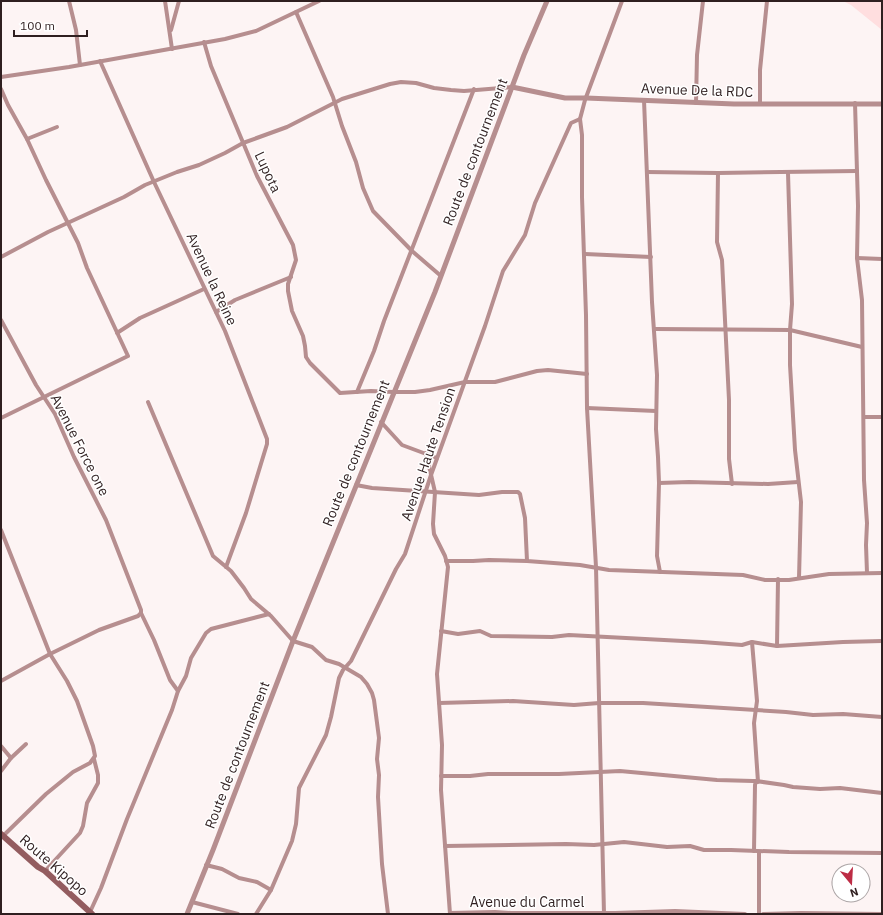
<svg xmlns="http://www.w3.org/2000/svg" width="883" height="915" font-family="'IBM Plex Sans',sans-serif">
<rect width="100%" height="100%" fill="#fdf4f4"/>
<!-- green -->
<polygon fill="#ffdedf" points="843,1 882,1 882,30 851,5"/>
<g fill="none" stroke-linecap="round" stroke-linejoin="round">
<!-- minor -->
<g stroke="#b68e8f" stroke-width="4">
<polyline points="69,1 76,30 80,65"/>
<polyline points="165,1 172,49"/>
<polyline points="296,12 333,97 342,126 356,162 363,188 373,211 412,251 441,276"/>
<polyline points="171,30 179,1"/>
<polyline points="204,42 211,66 257,176 293,245 296,260 288,284 288,291 292,311 303,336 305,346 306,357 310,363 340,393 371,391 393,392 415,392 430,390 465,382 495,382 537,371 548,370 587,374"/>
<polyline points="100,61 154,182 225,331 267,439 267,444 246,513 226,567"/>
<polyline points="1,77 69,67 225,39 256,31 319,1"/>
<polyline points="1,89 8,105 27,139 46,180 78,243 87,268 128,356 1,418"/>
<polyline points="644,100 652,302 657,375 656,429 658,457 659,483 657,556 660,572"/>
<polyline points="696,103 697,55 703,1"/>
<polyline points="855,103 858,206 857,258 862,300 864,480 867,523 866,545 867,573"/>
<polyline points="760,104 760,70 767,1"/>
<polyline points="580,119 582,135 582,197 586,315 587,408 596,567 604,914"/>
<polyline points="27,139 57,127"/>
<polyline points="647,172 718,173 857,171"/>
<polyline points="718,173 717,242 722,260 729,400 729,459 732,484"/>
<polyline points="788,173 792,304 790,330 790,365 795,450 801,502 799,578"/>
<polyline points="585,254 651,257"/>
<polyline points="1,257 48,232 124,197 145,185 177,172 199,165 225,153 243,143 287,127 342,99 390,84 401,82 416,83 434,88 451,90 464,91 512,87"/>
<polyline points="857,258 882,259"/>
<polyline points="216,312 235,300 291,277"/>
<polyline points="1,320 36,385 55,414 74,457 106,520 141,610 141,613 154,640 170,680 178,691"/>
<polyline points="655,329 790,330 862,347"/>
<polyline points="117,333 140,318 204,289"/>
<polyline points="357,392 374,351 384,321 474,89"/>
<polyline points="148,402 213,556 231,571 244,588 251,599 271,616 293,641 312,647 326,660 339,664 361,677 367,684 372,693 374,700 379,738 377,759 379,775 378,797 382,864 388,914"/>
<polyline points="587,408 656,411"/>
<polyline points="864,417 882,417"/>
<polyline points="381,422 402,445 437,458"/>
<polyline points="426,453 435,492 433,524 434,534 445,556 448,567 437,674 442,745 441,790 450,914"/>
<polyline points="659,483 689,482 768,484 798,482"/>
<polyline points="356,485 372,488 479,495 502,492 518,492 520,494 525,518 527,561 580,565 609,570 743,575 765,580 789,580 829,574 882,573"/>
<polyline points="1,530 50,654 67,681 77,701 93,746 95,756 90,763 73,772 46,794 3,836"/>
<polyline points="446,561 473,561 489,560 527,561"/>
<polyline points="441,631 458,634 480,631 491,636 552,637 569,635 702,642 742,645 752,642 777,646 843,642 882,641"/>
<polyline points="752,642 757,701 754,723 758,782"/>
<polyline points="777,646 778,579"/>
<polyline points="1,681 50,654 99,630 138,616 141,613"/>
<polyline points="439,703 513,701 574,705 599,703 643,703 786,712 813,715 843,714 882,717"/>
<polyline points="1,746 11,758"/>
<polyline points="1,771 11,758 26,744"/>
<polyline points="441,776 470,776 488,774 559,774 620,771 717,780 753,781 756,781 755,785 754,851"/>
<polyline points="756,781 784,785 793,787 820,789 840,788 882,793"/>
<polyline points="445,846 566,844 594,845 624,842 667,847 690,846 704,850 731,850 789,852 882,853"/>
<polyline points="759,852 759,914"/>
<polyline points="206,865 222,869 239,878 257,882 271,890"/>
<polyline points="45,871 80,833 83,826 87,803 98,783 98,775 94,759"/>
<polyline points="192,902 238,914"/>
<polyline points="90,912 101,888 127,819 172,710 178,691 186,676 191,658 206,633 211,629 269,614"/>
<polyline points="450,913 495,912 511,913 615,913 675,911 745,914"/>
<polyline points="256,914 271,890 292,841 296,824 299,788 326,735 331,717 339,678 343,670 351,661 396,569 405,554 431,475 485,326 503,271 525,235 535,203 571,123 580,119 585,100 622,1"/>
<polyline points="763,914 801,913 881,914"/>
</g>
<!-- tertiary -->
<g stroke="#b68e8f" stroke-width="5">
<polyline points="512,87 565,98 586,98 734,104 882,104"/>
<polyline points="187,914 213,850 293,641 435,292 524,55 547,1"/>
</g>
<!-- secondary -->
<polyline stroke="#935c5f" stroke-width="6" points="1,834 38,867 45,871 92,914"/>
</g>
<g text-anchor="middle" dominant-baseline="central" stroke-width="3" stroke-linejoin="round" paint-order="stroke">
<!-- street labels -->
<g font-size="14" fill="#2f1f20" stroke="#fff">
<text transform="translate(697 90) rotate(2)">Avenue De la RDC</text>
<text transform="translate(475 152) rotate(-69)">Route de contournement</text>
<text transform="translate(268 172) rotate(65)">Lupota</text>
<text transform="translate(212 279) rotate(65)">Avenue la Reine</text>
<text transform="translate(80 445) rotate(63)">Avenue Force one</text>
<text transform="translate(356 453) rotate(-68)">Route de contournement</text>
<text transform="translate(428 454) rotate(-71)">Avenue Haute Tension</text>
<text transform="translate(237 755) rotate(-69)">Route de contournement</text>
<text transform="translate(54 865) rotate(41)">Route Kipopo</text>
<text x="527" y="902">Avenue du Carmel</text>
</g>
</g>
<!-- border -->
<rect width="883" height="915" fill="none" stroke="#2f1f20" stroke-width="4"/>
<!-- north arrow -->
<g transform="translate(851 883) rotate(162)"><circle r="19" fill="#ffffff" stroke="#aca5a6"/>
<path d="M0-3L7 15L0 10L-7 15Z" fill="#bd2c45"/>
<text y="-6" font-size="11" font-weight="bold" text-anchor="middle" fill="#2f1f20">N</text>
</g>
<!-- scale -->
<path d="M14 30v6h73v-6" fill="none" stroke="#2f1f20" stroke-width="2"/>
<text x="20" y="30" font-size="12" fill="#2f1f20" stroke="#ffffff" stroke-width="3" paint-order="stroke">100 m</text>
</svg>
